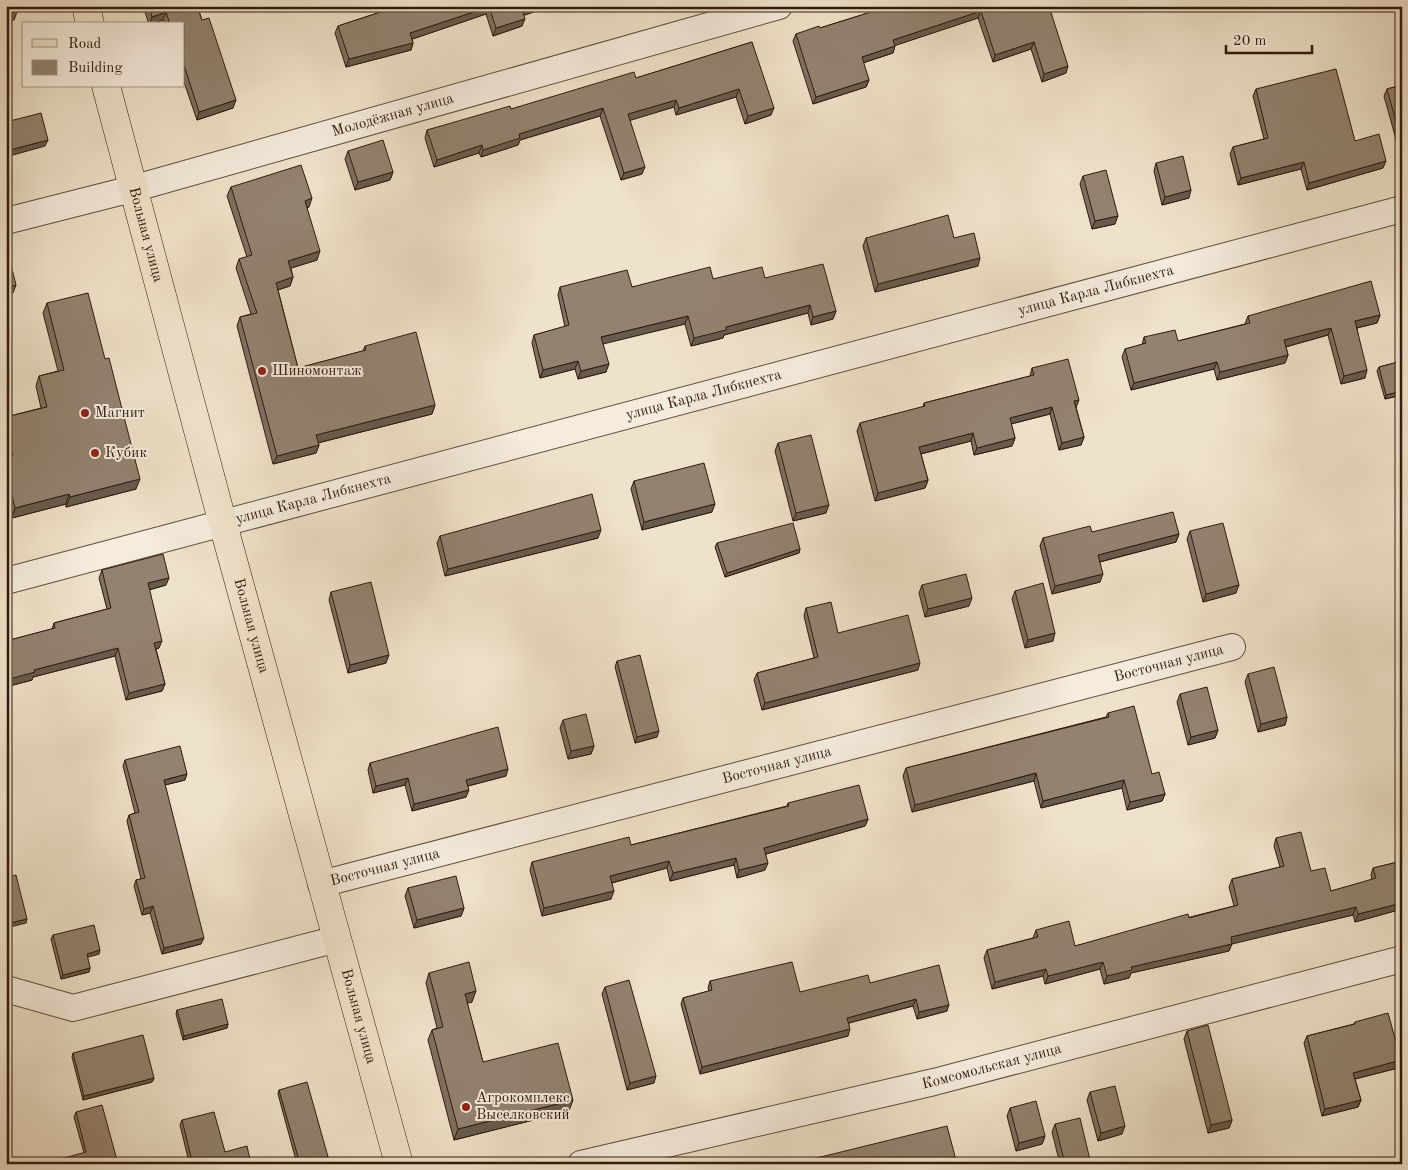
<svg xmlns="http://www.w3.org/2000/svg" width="1408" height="1170" font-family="'Old Standard TT',serif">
<rect width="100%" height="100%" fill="#efe2ca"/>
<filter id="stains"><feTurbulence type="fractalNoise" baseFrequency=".004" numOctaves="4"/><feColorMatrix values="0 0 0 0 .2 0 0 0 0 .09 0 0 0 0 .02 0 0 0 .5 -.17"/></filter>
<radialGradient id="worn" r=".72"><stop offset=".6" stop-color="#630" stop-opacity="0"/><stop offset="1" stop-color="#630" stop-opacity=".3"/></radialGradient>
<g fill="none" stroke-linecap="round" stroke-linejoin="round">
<!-- minor casing -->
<g stroke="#604d3d" stroke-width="28">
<g id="minor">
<path id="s1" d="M 6,221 L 132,189 L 779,6"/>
<path id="s2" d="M 6,581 L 1402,209"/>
<path id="s3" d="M 321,884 L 1232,647"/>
<polyline points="6,989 73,1008 337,939"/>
<path id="s4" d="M 581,1164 L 934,1082 L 1402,959"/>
</g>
</g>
<!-- primary casing -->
<g stroke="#301b0e" stroke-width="29">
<g id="primary">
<polyline points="86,6 90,24"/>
<path id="s5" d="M 106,86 L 223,524 L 399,1164"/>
</g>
</g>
<!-- minor -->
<use href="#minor" stroke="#f5ecdd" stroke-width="26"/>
<!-- primary -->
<use href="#primary" stroke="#efe2ca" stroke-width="28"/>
</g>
<!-- wall -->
<g fill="#7e7060" stroke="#301b0e">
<polygon points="143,6 197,6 233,108 197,120 184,82 184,24 164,24 163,20 152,24 149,24"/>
<polygon points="399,6 552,6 524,15 522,26 493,36 486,14 412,39 413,43 411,50 346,67 335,33 338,26"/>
<polygon points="890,6 1049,6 1066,73 1042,82 1031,49 993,62 978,18 895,45 893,53 863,63 869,80 866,87 813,104 793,41 796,34 820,28"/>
<polygon points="752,42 771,115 745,124 736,97 676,115 674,107 630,120 642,174 621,180 600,116 520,140 518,145 481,157 479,153 434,167 425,138 427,130 636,78"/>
<polygon points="1402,85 1402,142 1397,143 1384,96 1387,89"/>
<polygon points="1256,89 1355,141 1383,168 1307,190 1301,169 1238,185 1230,154 1233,147 1264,139 1253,96"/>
<polygon points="348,151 393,172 390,180 355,190 345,159"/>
<polygon points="1156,163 1189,198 1162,205 1154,171"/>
<polygon points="1083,176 1115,224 1092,229 1080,184"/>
<polygon points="231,187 309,207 307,208 317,260 291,268 293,277 290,286 278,290 298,368 363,351 365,346 435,405 432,414 318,443 319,445 316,453 273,464 237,326 240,317 251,314 236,268 239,259 247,257 227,196"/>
<polygon points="866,238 954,238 978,266 875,292 863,246"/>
<polygon points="765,278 836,311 833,319 811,325 808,313 724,335 723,338 691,346 685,324 603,343 606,372 578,379 575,369 540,378 532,343 534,335 565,327 558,295 560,287 632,287 713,279"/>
<polygon points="47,303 136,489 66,507 66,504 12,518 6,497 6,457 8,457 6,451 6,417 41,408 36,386 39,376 58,371 43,313"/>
<polygon points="1380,315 1377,323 1357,328 1365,378 1341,384 1328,335 1286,347 1288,355 1285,363 1217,380 1214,369 1131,390 1122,357 1125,349 1142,345 1144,337 1178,341 1245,324 1248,316"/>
<polygon points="1402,361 1402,395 1385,399 1377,371 1379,367"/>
<polygon points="1032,368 1076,407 1084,437 1081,445 1059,450 1050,414 1011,424 1015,438 1012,446 974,455 971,441 921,454 928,480 925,488 875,501 857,431 860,423 923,407 924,403 1030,376"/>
<polygon points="778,443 826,513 793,521 775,451"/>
<polygon points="634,481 712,512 642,530 631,489"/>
<polygon points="1190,531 1236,593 1203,602 1187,539"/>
<polygon points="1092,532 1179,534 1176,542 1100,562 1100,582 1052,594 1040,546 1043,538"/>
<polygon points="440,536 598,538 445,576 437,543"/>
<polygon points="717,543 800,549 799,553 725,577 715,547"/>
<polygon points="102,570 166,585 149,590 159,648 156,649 165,684 162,691 126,700 115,656 33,677 32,680 6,687 6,641 52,629 54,623 107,609 99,578"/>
<polygon points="922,585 969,606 925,617 919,593"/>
<polygon points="1015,591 1053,641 1025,648 1012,599"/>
<polygon points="331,592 386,663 348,673 329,600"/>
<polygon points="806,608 838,633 918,670 762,710 754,680 757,673 814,658 804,616"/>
<polygon points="617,661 657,737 635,743 615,667"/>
<polygon points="1248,674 1287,717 1285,725 1258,732 1245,682"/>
<polygon points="1180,694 1218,730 1215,738 1188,745 1177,702"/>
<polygon points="1108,713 1165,794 1162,801 1127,810 1122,788 1041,808 1034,781 912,812 903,776 906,768 1106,717"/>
<polygon points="563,720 594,746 591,754 568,759 560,728"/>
<polygon points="125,760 185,780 165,785 201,944 162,954 150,913 142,915 134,886 136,880 141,879 127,821 129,815 135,813 123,766"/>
<polygon points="370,763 506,776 468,786 466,797 412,811 405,785 373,793 368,770"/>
<polygon points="788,803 868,819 865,826 766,854 765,870 737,878 734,865 670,881 667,868 612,883 611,899 542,916 530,870 532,862 631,845 787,806"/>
<polygon points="1276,838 1331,891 1372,880 1371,875 1373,868 1402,861 1402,909 1355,922 1353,915 1232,943 1229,951 1131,973 1129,978 1104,984 1100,969 1045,984 1043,976 992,989 984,958 987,950 1033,938 1036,930 1075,946 1234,906 1229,887 1232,879 1280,867 1274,846"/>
<polygon points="408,888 464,908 461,916 414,928 405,896"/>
<polygon points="53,935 99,954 87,957 90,968 89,972 61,979 51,939"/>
<polygon points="429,973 472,1002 467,1003 483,1062 569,1111 454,1140 428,1040 432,1030 437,1028 426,983"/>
<polygon points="710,981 800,992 870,983 947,1011 917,1019 913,1006 849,1023 848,1036 700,1074 681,1004 683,998 709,991 708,988"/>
<polygon points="605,987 654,1083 627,1090 602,994"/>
<polygon points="177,1010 228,1024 227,1028 183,1040 176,1014"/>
<polygon points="1355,1022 1401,1060 1398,1068 1355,1079 1361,1100 1358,1107 1322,1116 1304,1043 1307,1036 1354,1024"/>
<polygon points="1187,1031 1232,1120 1229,1128 1208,1133 1184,1039"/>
<polygon points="73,1053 154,1078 152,1082 83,1100 72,1057"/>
<polygon points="279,1090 330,1164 297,1164 278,1094"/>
<polygon points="1090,1092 1122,1134 1098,1141 1087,1100"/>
<polygon points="1010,1108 1045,1136 1042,1144 1016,1151 1007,1116"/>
<polygon points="76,1112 118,1164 84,1153 74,1117"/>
<polygon points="182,1120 225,1152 189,1162 180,1125"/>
<polygon points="1055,1124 1091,1164 1060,1164 1052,1132"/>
</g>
<!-- shaded-wall -->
<g fill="#675b4e" stroke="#301b0e">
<polygon points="531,6 552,6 519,17 522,9"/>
<polygon points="489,7 486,14 407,41 410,33"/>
<polygon points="18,9 14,20 6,22 6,12"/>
<polygon points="981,11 978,18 891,47 893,40"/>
<polygon points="166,12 163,20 152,24 150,24 152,17"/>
<polygon points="525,19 522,26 493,36 496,28"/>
<polygon points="1034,42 1031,49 993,62 995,55"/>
<polygon points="413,43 411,50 346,67 349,59"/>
<polygon points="895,46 893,53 859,64 862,57"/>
<polygon points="1068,66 1066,73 1042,82 1044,74"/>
<polygon points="869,80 866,87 813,104 816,97"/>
<polygon points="739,89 736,97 676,115 679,108"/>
<polygon points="236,100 233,108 197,120 199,112"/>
<polygon points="676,100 674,107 625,122 628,114"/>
<polygon points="603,108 600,116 520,140 518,145 481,157 483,150 519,134"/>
<polygon points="774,108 771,115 745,124 748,116"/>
<polygon points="1400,136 1402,136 1402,142 1397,143"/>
<polygon points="48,140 45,146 6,157 6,151"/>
<polygon points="482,145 479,153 434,167 437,160"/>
<polygon points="1386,161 1383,168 1307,190 1309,183"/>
<polygon points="1304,162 1301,169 1238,185 1241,178"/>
<polygon points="645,167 642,174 621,180 624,173"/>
<polygon points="393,172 390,180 355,190 358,182"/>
<polygon points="1191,190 1189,198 1162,205 1165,197"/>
<polygon points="312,198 309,207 302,209 305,201"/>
<polygon points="1118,216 1115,224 1092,229 1095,221"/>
<polygon points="320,251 317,260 285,270 288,261"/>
<polygon points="980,258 978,266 875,292 878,284"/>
<polygon points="293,277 290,286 273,291 276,283"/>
<polygon points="16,285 13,293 6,295 6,288"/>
<polygon points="810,305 808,313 724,335 723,338 691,346 694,338 726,327"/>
<polygon points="836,311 833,319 811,325 813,317"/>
<polygon points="1380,315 1377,323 1352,329 1355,321"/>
<polygon points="688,316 685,324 599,345 601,337"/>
<polygon points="1331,328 1328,335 1281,348 1284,340"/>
<polygon points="1288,355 1285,363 1217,380 1220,372"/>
<polygon points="578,361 575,369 540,378 543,370"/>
<polygon points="1217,362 1214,369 1131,390 1134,383"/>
<polygon points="609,364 606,372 578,379 581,371"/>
<polygon points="1367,370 1365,378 1341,384 1344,376"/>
<polygon points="1402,391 1402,395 1385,399 1386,395"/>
<polygon points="1079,400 1076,408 1074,401"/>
<polygon points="435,405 432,414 313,444 316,435"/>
<polygon points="1052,407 1050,414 1007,425 1010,418"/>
<polygon points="973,433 971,441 916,455 919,447"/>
<polygon points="1084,437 1081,445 1059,450 1062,443"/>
<polygon points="1015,438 1012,446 974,455 977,448"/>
<polygon points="319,445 316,453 273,464 277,456"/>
<polygon points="140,479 136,489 66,507 70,497"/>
<polygon points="928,480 925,488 875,501 878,493"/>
<polygon points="69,494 66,504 12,518 15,508"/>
<polygon points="715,504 712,512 642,530 644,522"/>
<polygon points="829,505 826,513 793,521 796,513"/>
<polygon points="601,530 598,538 445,576 448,569"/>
<polygon points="1179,534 1176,542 1095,563 1098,555"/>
<polygon points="800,549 799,553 725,577 727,573"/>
<polygon points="1103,574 1100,582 1052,594 1055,586"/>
<polygon points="169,578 166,585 145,591 148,583"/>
<polygon points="1239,585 1236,593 1203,602 1206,594"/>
<polygon points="972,598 969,606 925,617 928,609"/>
<polygon points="1055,633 1053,641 1025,648 1028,640"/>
<polygon points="162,641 159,648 152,650 154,643"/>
<polygon points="118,648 115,656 33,677 32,680 6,687 6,680 34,670"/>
<polygon points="389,655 386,663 348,673 350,665"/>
<polygon points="920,663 918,670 762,710 765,703"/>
<polygon points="165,684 162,691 126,700 129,693"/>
<polygon points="1287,717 1285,725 1258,732 1261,724"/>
<polygon points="1218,730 1215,738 1188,745 1191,737"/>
<polygon points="659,731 657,737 635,743 637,737"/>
<polygon points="594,746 591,754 568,759 571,751"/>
<polygon points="508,769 506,776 464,787 466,780"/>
<polygon points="1036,773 1034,781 912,812 915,805"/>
<polygon points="187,774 185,780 161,786 164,780"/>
<polygon points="408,778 405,785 373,793 376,786"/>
<polygon points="1124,780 1122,788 1041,808 1043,801"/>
<polygon points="469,790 466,797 412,811 414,804"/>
<polygon points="1165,794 1162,801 1127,810 1130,802"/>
<polygon points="868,819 865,826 762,855 764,848"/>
<polygon points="736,858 734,865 670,881 673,873"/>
<polygon points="669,861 667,868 607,884 610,876"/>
<polygon points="768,863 765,870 737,878 739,870"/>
<polygon points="614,891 611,899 542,916 544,908"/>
<polygon points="1402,903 1402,909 1355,922 1358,914"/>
<polygon points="153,906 150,913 142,915 144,909"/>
<polygon points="1356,907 1353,915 1228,945 1231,937"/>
<polygon points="464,908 461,916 414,928 417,920"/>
<polygon points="27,919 26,923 6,928 6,924"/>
<polygon points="204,938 201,944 162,954 164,948"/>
<polygon points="1232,944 1229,951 1131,973 1129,978 1104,984 1107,976 1131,967"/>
<polygon points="100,950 99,954 85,958 87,954"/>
<polygon points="1103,962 1100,969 1045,984 1048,976"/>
<polygon points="90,968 89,972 61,979 63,975"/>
<polygon points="1046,969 1043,976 992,989 995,982"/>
<polygon points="476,991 472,1002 461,1005 465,994"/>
<polygon points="916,999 913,1006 845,1024 847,1018"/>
<polygon points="949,1005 947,1011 917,1019 919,1012"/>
<polygon points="228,1024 227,1028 183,1040 184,1036"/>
<polygon points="850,1029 848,1036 700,1074 702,1067"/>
<polygon points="1401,1060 1398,1068 1351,1080 1353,1073"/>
<polygon points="656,1076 654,1083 627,1090 630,1083"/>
<polygon points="154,1078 152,1082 83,1100 84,1096"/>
<polygon points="573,1100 569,1111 454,1140 458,1129"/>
<polygon points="1361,1100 1358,1107 1322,1116 1325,1109"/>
<polygon points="1232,1120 1229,1128 1208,1133 1211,1125"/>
<polygon points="1125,1126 1122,1134 1098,1141 1101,1133"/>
<polygon points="1045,1136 1042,1144 1016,1151 1019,1143"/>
</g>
<!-- building -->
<g fill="#938270" stroke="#301b0e">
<polygon points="6,6 18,6 18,9 6,12"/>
<polygon points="149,6 197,6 202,20 209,18 236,100 199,112 184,65 184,24 170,24 166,12 152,17"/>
<polygon points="399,6 531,6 522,9 525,19 496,28 489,7 410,33 413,43 349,59 338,26"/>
<polygon points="890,6 1049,6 1068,66 1044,74 1034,42 995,55 981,11 893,40 895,46 862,57 869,80 816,97 796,34 819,26 820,28"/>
<polygon points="752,42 774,108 748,116 739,89 679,108 676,100 628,114 645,167 624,173 603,108 519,134 520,138 483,150 482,145 437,160 427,130 510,106 511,109 634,72 636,78"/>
<polygon points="1336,69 1355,141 1379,134 1386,161 1309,183 1304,162 1241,178 1233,147 1268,138 1256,89"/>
<polygon points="1402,85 1402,136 1400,136 1387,89"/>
<polygon points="41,113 48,140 6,151 6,122"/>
<polygon points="383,140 393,172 358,182 348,151"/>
<polygon points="1183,156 1191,190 1165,197 1156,163"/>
<polygon points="301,165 312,198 305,201 320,251 288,261 293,277 276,283 298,368 366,350 365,346 416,332 435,405 316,435 319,445 277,456 240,317 257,313 239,259 252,255 231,187"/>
<polygon points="1106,170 1118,216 1095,221 1083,176"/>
<polygon points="948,215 954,238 974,233 980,258 878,284 866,238"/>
<polygon points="8,253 16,285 6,288 6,254"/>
<polygon points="823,264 836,311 813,317 810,305 726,327 726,330 694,338 688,316 601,337 609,364 581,371 578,361 543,370 534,335 569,325 560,287 627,270 632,287 710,267 713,279 762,267 765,278"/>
<polygon points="1371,281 1380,315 1355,321 1367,370 1344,376 1331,328 1284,340 1288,355 1220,372 1217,362 1134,383 1125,349 1146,343 1144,337 1175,330 1178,341 1250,323 1248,316"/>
<polygon points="88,293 105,359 109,358 140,479 70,497 69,494 15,508 8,479 6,479 6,457 13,455 6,427 6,417 47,407 39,376 64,370 47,303"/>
<polygon points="1068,359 1079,400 1074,401 1084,437 1062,443 1052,407 1010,418 1015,438 977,448 973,433 919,447 928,480 878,493 860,423 925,406 924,403 1034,375 1032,368"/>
<polygon points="1402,361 1402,391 1386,395 1379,367"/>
<polygon points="811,435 829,505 796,513 778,443"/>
<polygon points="704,463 715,504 644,522 634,481"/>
<polygon points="592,494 601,530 448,569 440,536"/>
<polygon points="1173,512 1179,534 1098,555 1103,574 1055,586 1043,538 1090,526 1092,532"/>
<polygon points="793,523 800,549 727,573 717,543"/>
<polygon points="1223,523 1239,585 1206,594 1190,531"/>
<polygon points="163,554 169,578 148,583 162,641 154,643 165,684 129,693 118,648 34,670 35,672 6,680 6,641 55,628 54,623 111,608 102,570"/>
<polygon points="966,574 972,598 928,609 922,585"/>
<polygon points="371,582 389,655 350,665 331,592"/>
<polygon points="1043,583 1055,633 1028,640 1015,591"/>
<polygon points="831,602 838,633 908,615 920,663 765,703 757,673 818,657 806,608"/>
<polygon points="640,655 659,731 637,737 617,661"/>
<polygon points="1274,667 1287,717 1261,724 1248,674"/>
<polygon points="1207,687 1218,730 1191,737 1180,694"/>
<polygon points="1134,706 1152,774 1159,772 1165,794 1130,802 1124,780 1043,801 1036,773 915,805 906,768 1109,717 1108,713"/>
<polygon points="586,714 594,746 571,751 563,720"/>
<polygon points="498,727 508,769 466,780 469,790 414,804 408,778 376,786 370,763"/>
<polygon points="180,746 187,774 164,780 204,938 164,948 153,906 144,909 136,880 145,878 129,815 139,812 125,760"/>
<polygon points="859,785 868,819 764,848 768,863 739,870 736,858 673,873 669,861 610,876 614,891 544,908 532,862 629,837 631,845 789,806 788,803"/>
<polygon points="1301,832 1311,871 1325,868 1331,891 1376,878 1373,868 1402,861 1402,903 1358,914 1356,907 1231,937 1232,944 1131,967 1132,970 1107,976 1103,962 1048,976 1046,969 995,982 987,950 1038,937 1036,930 1069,921 1075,946 1188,914 1189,918 1238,905 1232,879 1284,866 1276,838"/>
<polygon points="16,875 27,919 6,924 6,878"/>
<polygon points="456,876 464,908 417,920 408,888"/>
<polygon points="94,925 100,950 87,954 90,968 63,975 53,935"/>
<polygon points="469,962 476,991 465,994 483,1062 558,1043 573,1100 458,1129 432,1030 443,1027 429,973"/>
<polygon points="792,962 800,992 868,975 870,983 939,965 949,1005 919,1012 916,999 847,1018 850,1029 702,1067 683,998 712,990 710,981"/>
<polygon points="629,980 656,1076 630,1083 605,987"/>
<polygon points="222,999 228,1024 184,1036 177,1010"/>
<polygon points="1388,1013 1401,1060 1353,1073 1361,1100 1325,1109 1307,1036 1355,1024 1355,1022"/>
<polygon points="1208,1025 1232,1120 1211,1125 1187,1031"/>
<polygon points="143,1035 154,1078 84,1096 73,1053"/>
<polygon points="307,1082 330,1164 300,1164 279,1090"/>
<polygon points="1115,1086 1125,1126 1101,1133 1090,1092"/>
<polygon points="1036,1101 1045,1136 1019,1143 1010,1108"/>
<polygon points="102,1105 118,1164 42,1164 86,1152 76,1112"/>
<polygon points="214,1112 225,1152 247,1146 251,1164 180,1164 192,1161 182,1120"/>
<polygon points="1080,1118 1091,1164 1065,1164 1055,1124"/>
<polygon points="947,1126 957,1164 792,1164"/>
</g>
<!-- markers -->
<g fill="#8f2418" stroke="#f5ecdd" stroke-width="2">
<circle cx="262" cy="371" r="5"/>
<circle cx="85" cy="413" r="5"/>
<circle cx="95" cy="453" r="5"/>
<circle cx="466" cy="1107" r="5"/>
</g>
<g text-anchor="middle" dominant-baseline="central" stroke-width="4" stroke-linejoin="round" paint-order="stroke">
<!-- street labels -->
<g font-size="15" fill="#301b0e" stroke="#f5ecdd">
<text stroke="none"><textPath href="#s1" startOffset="401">Молодёжная улица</textPath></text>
<text stroke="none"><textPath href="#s5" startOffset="154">Вольная улица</textPath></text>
<text stroke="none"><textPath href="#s2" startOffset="1128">улица Карла Либкнехта</textPath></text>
<text stroke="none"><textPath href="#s2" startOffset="722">улица Карла Либкнехта</textPath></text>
<text stroke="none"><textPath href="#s2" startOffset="318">улица Карла Либкнехта</textPath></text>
<text stroke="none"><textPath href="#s5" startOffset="559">Вольная улица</textPath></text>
<text stroke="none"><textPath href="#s3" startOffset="876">Восточная улица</textPath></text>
<text stroke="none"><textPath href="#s3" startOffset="471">Восточная улица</textPath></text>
<text stroke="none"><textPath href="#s3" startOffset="66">Восточная улица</textPath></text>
<text stroke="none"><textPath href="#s5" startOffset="964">Вольная улица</textPath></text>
<text stroke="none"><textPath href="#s4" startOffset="422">Комсомольская улица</textPath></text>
</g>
<!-- poi labels -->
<g font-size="15" fill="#301b0e" stroke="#f5ecdd" text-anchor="start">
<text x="272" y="371">Шиномонтаж</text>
<text x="95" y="413">Магнит</text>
<text x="105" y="453">Кубик</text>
<text x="476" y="1098">Агрокомплекс<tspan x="476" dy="17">Выселковский</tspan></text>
</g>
</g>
<!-- margin -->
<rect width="1408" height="1170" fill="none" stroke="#efe2ca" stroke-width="25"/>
<rect x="8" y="8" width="1393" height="1155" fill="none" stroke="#301b0e" stroke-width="2.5"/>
<rect x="12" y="12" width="1383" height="1145" fill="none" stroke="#301b0e"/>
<!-- legend -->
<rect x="22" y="22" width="162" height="65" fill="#f5ecdd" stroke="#a6988a"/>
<rect x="32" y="39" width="25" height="8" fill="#efe2ca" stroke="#a6988a"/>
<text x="68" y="48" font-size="15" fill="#301b0e">Road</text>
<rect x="32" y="60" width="25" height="15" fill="#938270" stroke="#a6988a"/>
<text x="68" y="72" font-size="15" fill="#301b0e">Building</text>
<!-- scale -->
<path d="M1226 45v8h86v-8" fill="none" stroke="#301b0e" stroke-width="2.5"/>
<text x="1233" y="45" font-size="15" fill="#301b0e" stroke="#f5ecdd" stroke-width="4" paint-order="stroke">20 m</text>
<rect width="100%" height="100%" filter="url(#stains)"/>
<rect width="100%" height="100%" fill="url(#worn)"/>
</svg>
